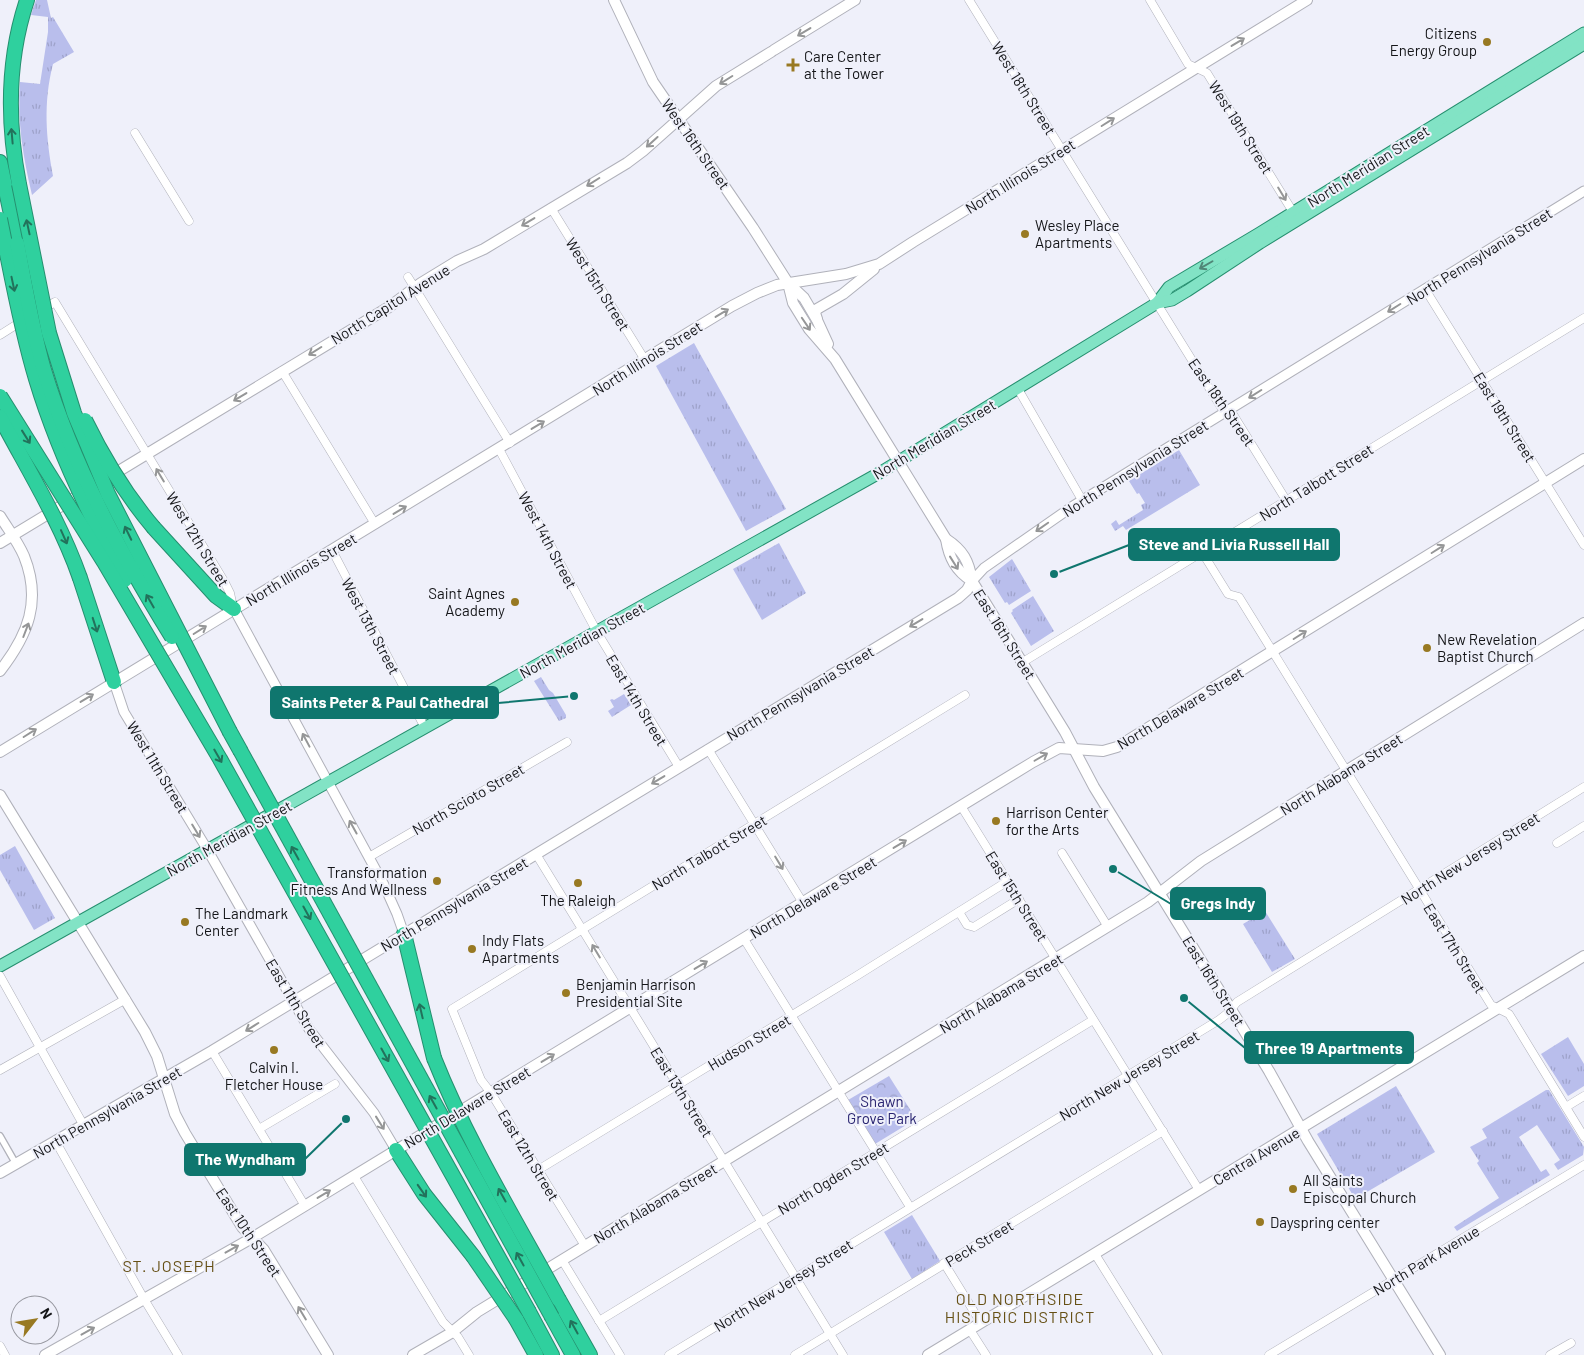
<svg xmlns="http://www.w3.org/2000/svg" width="1584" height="1355" font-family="Barlow,sans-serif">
<defs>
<pattern id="grass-tufts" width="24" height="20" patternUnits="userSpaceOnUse" patternTransform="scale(1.25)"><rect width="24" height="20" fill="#b9beec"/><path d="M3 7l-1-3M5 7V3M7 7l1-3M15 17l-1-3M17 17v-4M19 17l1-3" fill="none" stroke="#9ea2ca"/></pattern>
<pattern id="park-crowns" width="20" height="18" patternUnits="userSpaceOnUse" patternTransform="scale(1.25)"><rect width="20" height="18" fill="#b9beec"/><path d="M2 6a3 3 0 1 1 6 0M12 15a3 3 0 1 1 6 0" fill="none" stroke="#9ea2ca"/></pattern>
</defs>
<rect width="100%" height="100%" fill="#eff0fa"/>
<!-- grass -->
<g fill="url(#grass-tufts)">
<path d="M 36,0 L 47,0 L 51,18 L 53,17 L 74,52 L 53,64 C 43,103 46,138 53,176 L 32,195 C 23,157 17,121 20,82 L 40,84 L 48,32 L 48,17 L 31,15 Z"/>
<polygon points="694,343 786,509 746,531 656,366"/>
<polygon points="1179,450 1200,485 1126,530 1123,526 1115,531 1111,524 1116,520 1119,525 1143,510 1141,505 1145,503 1139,493 1137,494 1129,481"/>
<polygon points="779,543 806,593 762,620 733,569"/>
<polygon points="1012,559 1031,591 1009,605 1007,602 1005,603 989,577"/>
<polygon points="1033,596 1054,631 1031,646 1011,613 1013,611 1012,610"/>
<polygon points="541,677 549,690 553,693 566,715 566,718 559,721 534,681"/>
<polygon points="15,846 55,918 34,930 0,870 0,855"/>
<polygon points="1265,911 1295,959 1272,972 1243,924"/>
<polygon points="1568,1037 1584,1064 1584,1086 1568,1096 1541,1054"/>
<polygon points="1396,1086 1435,1152 1355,1199 1317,1134"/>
<polygon points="1546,1090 1549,1090 1584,1147 1583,1155 1558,1170 1554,1164 1560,1160 1537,1125 1519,1137 1541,1172 1546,1169 1550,1175 1457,1231 1454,1227 1499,1198 1477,1163 1479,1161 1470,1147 1487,1138 1482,1129"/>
<polygon points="912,1215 940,1261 912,1279 884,1232"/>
</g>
<!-- park -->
<g fill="url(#park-crowns)">
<polygon points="624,694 631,705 612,717 608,711 614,707 610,700 612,699 614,700"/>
<polygon points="889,1076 916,1119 875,1144 848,1100"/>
</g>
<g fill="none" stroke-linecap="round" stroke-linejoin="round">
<!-- pedestrian casing -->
<g stroke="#b0b1ba" stroke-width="8">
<polyline id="pedestrian" points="0,1136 16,1164"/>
</g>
<!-- minor casing -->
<g stroke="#b0b1ba" stroke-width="9">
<g id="minor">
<polyline points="969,0 1221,407 1234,416 1286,500"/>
<polyline points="1150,0 1188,64 1207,73 1293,212"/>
<polyline points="135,133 189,221"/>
<polyline points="551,208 645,360"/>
<polyline points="408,277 510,443"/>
<polyline points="1425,289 1584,545"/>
<polyline points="43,309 55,302 224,581 230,593 233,607"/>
<polyline points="0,335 22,321"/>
<polyline points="282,371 375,524"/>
<polyline points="1018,389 1082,500"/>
<polyline points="499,449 597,632 679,767"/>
<polyline points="332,550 425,728"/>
<polyline points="1202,552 1228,594 1239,597 1491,1005 1509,1014 1584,1137"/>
<polyline points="1023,662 1584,318"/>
<polyline points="708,749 803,903"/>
<polyline points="961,806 1199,1190"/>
<polyline points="1557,843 1584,826"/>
<polyline points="1062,853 1108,927"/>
<polyline points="536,854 843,1355"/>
<polyline points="369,857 567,742"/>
<polyline points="959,912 967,925 974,927 1019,899"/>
<polyline points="744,939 910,1207"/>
<polyline points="0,976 84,1126"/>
<polyline points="212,1051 305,1206"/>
<polyline points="0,1070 126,999"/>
<polyline points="1566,1107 1584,1096"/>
<polyline points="259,1129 335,1084"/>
<polyline points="56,1142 144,1299 178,1355"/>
<polyline points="538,1170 858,975 1008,881"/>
<polyline points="354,1176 443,1322 458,1337 469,1355"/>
<polyline points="585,1246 491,1093 481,1080 452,1009 965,695"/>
<polyline points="1095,1254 1158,1355"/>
<polyline points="562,1260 620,1355"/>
<polyline points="944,1263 981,1323"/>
<polyline points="599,1321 1093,1020"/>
<polyline points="970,1330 986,1355"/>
<polyline points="0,1346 5,1355"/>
<polyline points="669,1355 1219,1020 1228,1013 1237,1002 1584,787"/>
<polyline points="795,1355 1163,1131"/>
<polyline points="1269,1355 1584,1165"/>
<polyline points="1550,1355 1571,1343"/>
</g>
</g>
<!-- tertiary casing -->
<g stroke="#b0b1ba" stroke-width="11">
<g id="tertiary">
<polyline points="972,581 984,568 1073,506 1584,191"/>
<polyline points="234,609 384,885 397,914 404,934"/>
<polyline points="114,682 124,712 207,849 309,1029 374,1113 396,1150"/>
</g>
</g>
<!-- secondary casing -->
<g stroke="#b0b1ba" stroke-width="12">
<g id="secondary">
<polyline points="614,0 653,82 753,228 788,283 804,298 817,320 828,344"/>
<polyline points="774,50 855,0"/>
<path d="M 788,283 L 793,303 L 809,329 L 835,359 L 946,539 C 963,550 969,561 972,581 L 1065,732 L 1094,787 L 1269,1071 L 1308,1141 L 1440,1355"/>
<polyline points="817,319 815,313 817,309 843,294 874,269"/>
<polyline points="109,477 389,307 421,283 457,261 484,249 627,163 643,151 716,86 771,52"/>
<path d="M 0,516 C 8,529 18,542 24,556 C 42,601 28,635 0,671"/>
<path d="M 946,539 C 949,558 956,571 972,581"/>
<polyline points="0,543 86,491"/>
<polyline points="0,752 732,306 757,293 777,285 846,274 879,264 913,242 1307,0"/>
<polyline points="0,795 145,1032 157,1056 175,1114 185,1133 242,1227 264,1250 328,1355"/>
<polyline points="0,1173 212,1051 958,598 967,590 972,581"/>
<polyline points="45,1355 252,1238 1033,762 1059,748 1103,751 1117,747 1584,459"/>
<polyline points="413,1355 451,1333 477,1312 1148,902 1201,861 1584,623"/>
<polyline points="928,1355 1584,956"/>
</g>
</g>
<!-- primary casing -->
<g stroke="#268f6f" stroke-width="13">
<g id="primary">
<polyline points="1157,303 1169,287 1258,234 1584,33"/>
<polyline points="0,966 881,472 1157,303 1172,300 1187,291 1260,243 1584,44"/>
</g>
</g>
<!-- motorway casing -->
<g stroke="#268f6f" stroke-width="16">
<g id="motorway">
<polyline points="0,162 17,243"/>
<path d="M 19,184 C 7,122 7,60 27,0"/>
<polyline points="154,528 216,596 234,609"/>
<polyline points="80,578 114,682"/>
<polyline points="230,732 240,750"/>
<polyline points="404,934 434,1058"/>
<polyline points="396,1150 424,1194 473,1256"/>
<polyline points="559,1300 590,1355"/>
<polyline points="529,1312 552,1355"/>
<polyline points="552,1317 573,1355"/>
<polyline points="516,1319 536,1355"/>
</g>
</g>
<!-- pedestrian -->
<use href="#pedestrian" stroke="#fff" stroke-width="5.5"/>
<!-- minor -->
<use href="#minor" stroke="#fff" stroke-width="8"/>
<!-- tertiary -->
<use href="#tertiary" stroke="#fff" stroke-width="9"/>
<!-- secondary -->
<use href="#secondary" stroke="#fff" stroke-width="10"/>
<!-- primary -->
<use href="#primary" stroke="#82e3c5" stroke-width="11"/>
<!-- motorway -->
<use href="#motorway" stroke="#2fd09e" stroke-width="14"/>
<!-- motorway-bridge casing -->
<g stroke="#268f6f" stroke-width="16" stroke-linecap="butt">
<g id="motorway-bridge">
<polyline points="19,184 49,333 74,413 108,494 230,732"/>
<path d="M 0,219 C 11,272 20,326 36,379 C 57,449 89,516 125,580"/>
<path d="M 17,243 C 25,285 32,328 44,370 C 73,465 120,553 172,637"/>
<polyline points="0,396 104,562 220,759 529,1312"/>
<path d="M 0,417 C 28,470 60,521 80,578"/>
<path d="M 85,420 C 104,459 126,495 154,528"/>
<polyline points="240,750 552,1317"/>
<path d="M 434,1058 C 467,1141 516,1221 559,1300"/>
<polyline points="473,1256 516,1319"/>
</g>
</g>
<!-- motorway-bridge -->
<use href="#motorway-bridge" stroke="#2fd09e" stroke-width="14"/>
</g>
<!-- one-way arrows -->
<defs><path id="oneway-shaft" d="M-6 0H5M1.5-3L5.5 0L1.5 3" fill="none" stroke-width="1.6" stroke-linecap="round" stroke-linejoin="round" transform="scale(1.25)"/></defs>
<g stroke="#959697">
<use href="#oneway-shaft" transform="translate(804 32) rotate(149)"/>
<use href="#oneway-shaft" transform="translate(1238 42) rotate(-31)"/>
<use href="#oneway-shaft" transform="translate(726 80) rotate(148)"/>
<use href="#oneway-shaft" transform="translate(1108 122) rotate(-32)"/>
<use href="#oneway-shaft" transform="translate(652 142) rotate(138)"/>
<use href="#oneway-shaft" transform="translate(593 182) rotate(148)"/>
<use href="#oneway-shaft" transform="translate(1282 194) rotate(59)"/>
<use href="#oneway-shaft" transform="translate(528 222) rotate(149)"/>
<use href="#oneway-shaft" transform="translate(1394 308) rotate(148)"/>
<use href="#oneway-shaft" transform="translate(722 313) rotate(-31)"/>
<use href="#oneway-shaft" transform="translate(806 324) rotate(56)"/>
<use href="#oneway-shaft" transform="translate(315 351) rotate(148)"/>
<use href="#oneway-shaft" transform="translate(1255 394) rotate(148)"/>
<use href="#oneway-shaft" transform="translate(240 397) rotate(149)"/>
<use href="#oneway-shaft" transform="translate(538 425) rotate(-31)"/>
<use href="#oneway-shaft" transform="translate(160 475) rotate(-121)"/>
<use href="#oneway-shaft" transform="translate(400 510) rotate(-31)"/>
<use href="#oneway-shaft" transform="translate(1042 527) rotate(145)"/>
<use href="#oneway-shaft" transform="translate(1438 549) rotate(-32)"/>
<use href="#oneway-shaft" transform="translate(954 563) rotate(58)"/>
<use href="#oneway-shaft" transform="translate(916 623) rotate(149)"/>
<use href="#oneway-shaft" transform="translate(26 630) rotate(-69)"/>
<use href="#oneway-shaft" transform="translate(200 630) rotate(-32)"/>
<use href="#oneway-shaft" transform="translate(1300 635) rotate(-32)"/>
<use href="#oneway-shaft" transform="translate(87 698) rotate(-31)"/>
<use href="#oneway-shaft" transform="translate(30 733) rotate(-32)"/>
<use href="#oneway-shaft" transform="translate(306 740) rotate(-118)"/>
<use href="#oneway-shaft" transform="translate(1041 757) rotate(-30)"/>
<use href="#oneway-shaft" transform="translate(658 780) rotate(149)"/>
<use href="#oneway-shaft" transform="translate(353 827) rotate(-119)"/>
<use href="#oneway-shaft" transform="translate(196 831) rotate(59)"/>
<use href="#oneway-shaft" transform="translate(900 844) rotate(-31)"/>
<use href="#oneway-shaft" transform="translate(779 863) rotate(59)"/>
<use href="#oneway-shaft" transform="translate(596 951) rotate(-121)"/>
<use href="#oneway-shaft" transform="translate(701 965) rotate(-31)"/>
<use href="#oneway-shaft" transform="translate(252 1027) rotate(148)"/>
<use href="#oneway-shaft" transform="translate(548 1058) rotate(-31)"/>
<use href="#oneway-shaft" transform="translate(380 1123) rotate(58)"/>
<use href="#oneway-shaft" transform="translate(324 1194) rotate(-31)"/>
<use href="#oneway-shaft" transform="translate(232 1249) rotate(-29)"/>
<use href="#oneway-shaft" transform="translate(302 1313) rotate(-121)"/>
<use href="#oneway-shaft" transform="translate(88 1331) rotate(-29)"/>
</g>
<g stroke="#22725b">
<use href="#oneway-shaft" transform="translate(12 136) rotate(-95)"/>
<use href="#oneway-shaft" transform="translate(28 227) rotate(-102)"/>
<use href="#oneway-shaft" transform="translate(13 284) rotate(78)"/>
<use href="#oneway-shaft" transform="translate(26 437) rotate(58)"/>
<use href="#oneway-shaft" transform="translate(128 533) rotate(-116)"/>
<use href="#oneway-shaft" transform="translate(64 537) rotate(66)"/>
<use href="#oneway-shaft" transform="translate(150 601) rotate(-120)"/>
<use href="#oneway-shaft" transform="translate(95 625) rotate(72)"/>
<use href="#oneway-shaft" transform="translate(218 756) rotate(60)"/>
<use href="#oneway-shaft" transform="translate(295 853) rotate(-119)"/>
<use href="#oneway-shaft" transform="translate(307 913) rotate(61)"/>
<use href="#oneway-shaft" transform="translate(421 1011) rotate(-103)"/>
<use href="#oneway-shaft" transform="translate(385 1055) rotate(61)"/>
<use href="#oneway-shaft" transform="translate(433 1102) rotate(-119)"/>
<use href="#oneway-shaft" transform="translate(422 1191) rotate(55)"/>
<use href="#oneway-shaft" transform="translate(502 1195) rotate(-119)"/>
<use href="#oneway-shaft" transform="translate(520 1259) rotate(-119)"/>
<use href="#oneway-shaft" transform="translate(574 1327) rotate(-119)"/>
</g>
<use stroke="#508677" href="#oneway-shaft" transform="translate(1206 265) rotate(150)"/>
<!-- markers -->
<g fill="#987922" stroke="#eff0fa" stroke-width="2">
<circle cx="1487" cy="42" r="5"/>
<path d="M790.5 57.5h5v5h5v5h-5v5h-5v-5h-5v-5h5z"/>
<circle cx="1025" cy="234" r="5"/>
<circle cx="515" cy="602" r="5"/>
<circle cx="1427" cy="648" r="5"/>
<circle cx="996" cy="821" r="5"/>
<circle cx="437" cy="881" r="5"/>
<circle cx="578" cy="883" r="5"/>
<circle cx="185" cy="922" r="5"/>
<circle cx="472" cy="949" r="5"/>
<circle cx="566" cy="993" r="5"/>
<circle cx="274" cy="1050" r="5"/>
<circle cx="1293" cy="1189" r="5"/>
<circle cx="1260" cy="1222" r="5"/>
</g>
<g text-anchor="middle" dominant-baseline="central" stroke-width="4" stroke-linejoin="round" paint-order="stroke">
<!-- poi labels -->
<g font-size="15" fill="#141518" stroke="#eff0fa" text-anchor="start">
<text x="1477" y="33" text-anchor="end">Citizens<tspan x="1477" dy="17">Energy Group</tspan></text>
<text x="804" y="56">Care Center<tspan x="804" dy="17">at the Tower</tspan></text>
<text x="1035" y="225">Wesley Place<tspan x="1035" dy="17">Apartments</tspan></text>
<text x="505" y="593" text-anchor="end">Saint Agnes<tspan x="505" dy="17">Academy</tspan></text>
<text x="1437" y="639">New Revelation<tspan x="1437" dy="17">Baptist Church</tspan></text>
<text x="1006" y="812">Harrison Center<tspan x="1006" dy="17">for the Arts</tspan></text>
<text x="427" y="872" text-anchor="end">Transformation<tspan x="427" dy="17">Fitness And Wellness</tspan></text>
<text x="578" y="900" text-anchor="middle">The Raleigh</text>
<text x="195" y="913">The Landmark<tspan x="195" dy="17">Center</tspan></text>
<text x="482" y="940">Indy Flats<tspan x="482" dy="17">Apartments</tspan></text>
<text x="576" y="984">Benjamin Harrison<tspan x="576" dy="17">Presidential Site</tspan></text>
<text x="274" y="1067" text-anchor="middle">Calvin I.<tspan x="274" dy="17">Fletcher House</tspan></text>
<text x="1303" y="1180">All Saints<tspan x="1303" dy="17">Episcopal Church</tspan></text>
<text x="1270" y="1222">Dayspring center</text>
</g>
<!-- street labels -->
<g font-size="15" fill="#141518" stroke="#eff0fa">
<text transform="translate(1024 88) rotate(58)">West 18th Street</text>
<text transform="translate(1241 127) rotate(58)">West 19th Street</text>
<text transform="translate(696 144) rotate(55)">West 16th Street</text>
<text transform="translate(1368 166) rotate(-32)">North Meridian Street</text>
<text transform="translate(1020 176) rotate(-32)">North Illinois Street</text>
<text transform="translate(1479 256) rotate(-32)">North Pennsylvania Street</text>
<text transform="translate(598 284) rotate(58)">West 15th Street</text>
<text transform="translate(390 304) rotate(-32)">North Capitol Avenue</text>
<text transform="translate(647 358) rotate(-32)">North Illinois Street</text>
<text transform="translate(1222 402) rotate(55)">East 18th Street</text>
<text transform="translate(1505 417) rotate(58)">East 19th Street</text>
<text transform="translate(934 439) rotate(-31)">North Meridian Street</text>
<text transform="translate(1135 468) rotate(-32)">North Pennsylvania Street</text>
<text transform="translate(1316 482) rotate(-32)">North Talbott Street</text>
<text transform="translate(198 539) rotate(59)">West 12th Street</text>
<text transform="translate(548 540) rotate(62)">West 14th Street</text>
<text transform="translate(301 569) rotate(-31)">North Illinois Street</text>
<text transform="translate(371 626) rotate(62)">West 13th Street</text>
<text transform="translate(1005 634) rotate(58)">East 16th Street</text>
<text transform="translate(582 640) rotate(-29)">North Meridian Street</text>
<text transform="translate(800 693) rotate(-31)">North Pennsylvania Street</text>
<text transform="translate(637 700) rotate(59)">East 14th Street</text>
<text transform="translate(1180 708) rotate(-31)">North Delaware Street</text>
<text transform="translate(158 767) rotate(59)">West 11th Street</text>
<text transform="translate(1341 774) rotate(-32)">North Alabama Street</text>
<text transform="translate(468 799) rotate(-30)">North Scioto Street</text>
<text transform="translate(229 838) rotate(-29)">North Meridian Street</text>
<text transform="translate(709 852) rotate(-31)">North Talbott Street</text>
<text transform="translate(1470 858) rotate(-32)">North New Jersey Street</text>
<text transform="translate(1017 896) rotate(58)">East 15th Street</text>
<text transform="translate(813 897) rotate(-31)">North Delaware Street</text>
<text transform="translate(454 904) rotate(-31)">North Pennsylvania Street</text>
<text transform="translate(1455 948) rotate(58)">East 17th Street</text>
<text transform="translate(1214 981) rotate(58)">East 16th Street</text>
<text transform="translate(1001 993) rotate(-31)">North Alabama Street</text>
<text transform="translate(296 1003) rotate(59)">East 11th Street</text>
<text transform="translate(749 1042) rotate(-31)">Hudson Street</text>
<text transform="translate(1129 1075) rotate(-31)">North New Jersey Street</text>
<text transform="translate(682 1092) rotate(58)">East 13th Street</text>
<text transform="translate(467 1107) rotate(-31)">North Delaware Street</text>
<text transform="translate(107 1112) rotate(-30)">North Pennsylvania Street</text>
<text transform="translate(529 1155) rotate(59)">East 12th Street</text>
<text transform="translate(1256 1156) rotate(-31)">Central Avenue</text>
<text transform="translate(833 1178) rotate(-31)">North Ogden Street</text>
<text transform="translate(655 1203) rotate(-31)">North Alabama Street</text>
<text transform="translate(249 1232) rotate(56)">East 10th Street</text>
<text transform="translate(979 1243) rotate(-31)">Peck Street</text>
<text transform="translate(1426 1260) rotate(-31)">North Park Avenue</text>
<text transform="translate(783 1285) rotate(-32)">North New Jersey Street</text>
</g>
<!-- park labels -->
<g font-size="15" fill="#282370" stroke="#eff0fa">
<text x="882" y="1101">Shawn<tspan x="882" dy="17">Grove Park</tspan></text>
</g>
<!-- neighbourhood labels -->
<g font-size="16" letter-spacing="1" fill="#665015" stroke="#eff0fa">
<text x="169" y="1265">ST. JOSEPH</text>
<text x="1020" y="1298">OLD NORTHSIDE<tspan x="1020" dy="18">HISTORIC DISTRICT</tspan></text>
</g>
</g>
<!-- callouts -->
<path fill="none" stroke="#0f766e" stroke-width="2" d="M1054 574L1129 545M574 696L498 703M1113 869L1171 904M1184 998L1245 1048M346 1119L305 1159"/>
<g fill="#0f766e" stroke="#eff0fa" stroke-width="2">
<circle cx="1054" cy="574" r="5"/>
<circle cx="574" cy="696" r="5"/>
<circle cx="1113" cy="869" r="5"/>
<circle cx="1184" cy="998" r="5"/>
<circle cx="346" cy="1119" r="5"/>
</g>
<g fill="#0f766e" stroke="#0f766e" stroke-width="2">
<rect x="1129" y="529" width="210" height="31" rx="5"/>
<rect x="271" y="687" width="227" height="31" rx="5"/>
<rect x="1171" y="888" width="94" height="31" rx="5"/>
<rect x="1245" y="1032" width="168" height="31" rx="5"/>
<rect x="185" y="1144" width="120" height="31" rx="5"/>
</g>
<g font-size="16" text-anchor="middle" font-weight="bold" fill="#fff">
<text x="1234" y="550">Steve and Livia Russell Hall</text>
<text x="385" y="708">Saints Peter &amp; Paul Cathedral</text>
<text x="1218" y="909">Gregs Indy</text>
<text x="1329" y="1054">Three 19 Apartments</text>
<text x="245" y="1165">The Wyndham</text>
</g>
<!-- north arrow -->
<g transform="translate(35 1320) rotate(59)"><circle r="24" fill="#eff0fa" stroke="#9798a0"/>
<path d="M0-4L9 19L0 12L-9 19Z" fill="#987922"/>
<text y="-8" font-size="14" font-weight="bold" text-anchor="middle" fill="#141518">N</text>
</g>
</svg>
